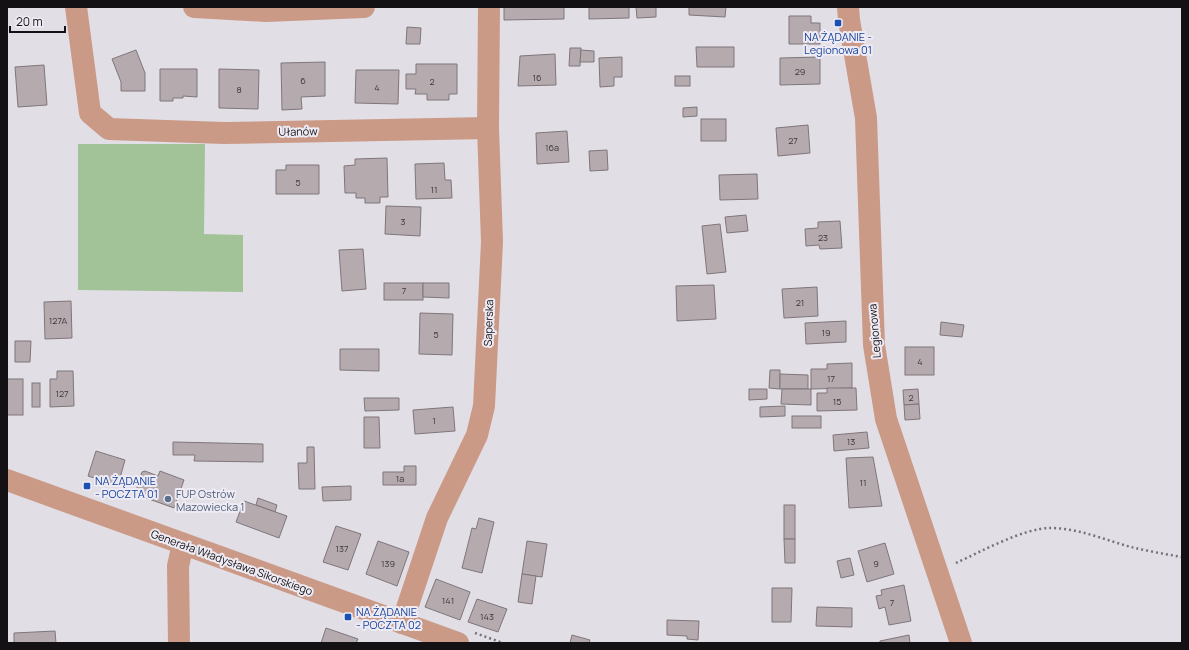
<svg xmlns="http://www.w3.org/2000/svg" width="1189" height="650" font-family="Manrope,sans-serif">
<rect width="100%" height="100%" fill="#e2dee6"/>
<!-- green -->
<polygon fill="#a2c397" points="78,144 205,144 204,234 243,235 243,292 78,290"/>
<!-- building -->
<g fill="#b5abaf" stroke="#7f767a">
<polygon points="504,7 564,7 564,19 504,20"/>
<polygon points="589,7 629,7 629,18 589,19"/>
<polygon points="636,7 656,7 656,17 637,18"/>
<polygon points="689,7 726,7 725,17 689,15"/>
<polygon points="789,16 811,16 811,23 820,23 820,44 789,44"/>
<polygon points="407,27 421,28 420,44 406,44"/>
<polygon points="696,47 734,47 734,67 697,67"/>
<polygon points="570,48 581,48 580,66 569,66"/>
<polygon points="136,50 145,73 145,91 121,91 121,82 112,59"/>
<polygon points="581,50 594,51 594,62 580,62"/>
<polygon points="555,54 556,85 518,86 520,56"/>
<polygon points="622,57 622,77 614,77 614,86 600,87 599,58"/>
<polygon points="820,57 820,84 780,85 780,58"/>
<polygon points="325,62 325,96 301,97 302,109 282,110 281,63"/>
<polygon points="416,64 457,64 457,94 449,94 449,100 427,100 427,94 415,94 416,89 406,89 406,74 416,74"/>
<polygon points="44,65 47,105 18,107 15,67"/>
<polygon points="160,69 197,69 197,97 183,96 183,98 173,98 173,101 160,101"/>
<polygon points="219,69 259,70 258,109 219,108"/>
<polygon points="356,70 399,70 398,104 355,103"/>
<rect x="675" y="76" width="15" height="10"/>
<polygon points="697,107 697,116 683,117 683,108"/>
<rect x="701" y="119" width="25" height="22"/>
<polygon points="808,125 810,153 778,156 776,128"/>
<polygon points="567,131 569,162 537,164 536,133"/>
<polygon points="607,150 608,170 590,171 589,151"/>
<polygon points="387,158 388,197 380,197 380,203 365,203 365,198 356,198 356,193 345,193 344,166 355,165 355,159"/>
<polygon points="444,163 445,180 451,180 452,198 416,199 415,164"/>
<polygon points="286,165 319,165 319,194 276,194 276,170 286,170"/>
<polygon points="757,174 758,199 720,200 719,175"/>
<polygon points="386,206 421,207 420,236 385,234"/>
<polygon points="746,215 748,231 727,233 725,217"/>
<polygon points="840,221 842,248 820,249 819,245 806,246 805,229 818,228 818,222"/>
<polygon points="720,224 726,272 707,274 702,226"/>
<polygon points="363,249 366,289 342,291 339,250"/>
<rect x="384" y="283" width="39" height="17"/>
<polygon points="423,283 449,283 449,298 423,297"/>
<polygon points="714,285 716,319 677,321 676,286"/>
<polygon points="817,287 818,316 784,318 782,289"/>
<polygon points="71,301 72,338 45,339 44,302"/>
<polygon points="420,313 453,314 452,355 419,354"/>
<polygon points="846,321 846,342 806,344 805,323"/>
<polygon points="941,322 964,325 962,337 940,335"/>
<polygon points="15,341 31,341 30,362 15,362"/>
<rect x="905" y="347" width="29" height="28"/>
<polygon points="340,349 379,349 379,371 340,370"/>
<polygon points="852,363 852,388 811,389 811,369 827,369 827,364"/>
<polygon points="770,370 780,370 780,389 769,388"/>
<polygon points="57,371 73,371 74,406 50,407 50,379 57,379"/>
<polygon points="780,374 808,375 808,389 780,389"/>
<rect x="7" y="379" width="16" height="36"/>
<rect x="32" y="383" width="8" height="24"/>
<polygon points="827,388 856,388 857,410 817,411 817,393 827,393"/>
<polygon points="749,389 767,389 767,399 749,400"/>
<polygon points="782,389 811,389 811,405 781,404"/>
<polygon points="918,389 919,404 904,405 903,390"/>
<polygon points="364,398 399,398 399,410 365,411"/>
<polygon points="919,404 920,419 905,420 904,405"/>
<polygon points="785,406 785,416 760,417 760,407"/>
<polygon points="453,407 455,431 415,434 413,410"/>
<rect x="792" y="416" width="29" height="12"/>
<polygon points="364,417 379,417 380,448 364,448"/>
<polygon points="867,432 869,448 834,451 833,435"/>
<polygon points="173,442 263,444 263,462 194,461 195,455 173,455"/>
<polygon points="307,447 314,447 315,489 299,489 298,463 307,463"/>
<polygon points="96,451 125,460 118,485 88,476"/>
<polygon points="873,457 882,506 849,508 846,458"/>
<polygon points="404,466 416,466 416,485 383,485 383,472 404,472"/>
<polygon points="145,471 158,476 160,471 184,480 174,508 135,494 142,472"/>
<polygon points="351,486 351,500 323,501 322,487"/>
<polygon points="258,498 277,505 275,512 256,505"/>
<polygon points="244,501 287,516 279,538 236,522"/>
<rect x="784" y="505" width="11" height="34"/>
<polygon points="479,518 494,522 482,573 462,568 472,528 476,529"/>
<polygon points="336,526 361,534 348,570 323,562"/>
<polygon points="784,539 795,539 795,563 785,563"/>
<polygon points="378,541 409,552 397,586 366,574"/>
<polygon points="527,541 547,544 542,577 522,574"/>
<polygon points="885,543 894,574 867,582 858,551"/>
<polygon points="850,558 854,575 841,578 837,561"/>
<polygon points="522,574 536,576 532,604 518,602"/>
<polygon points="436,579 470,592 460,620 425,607"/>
<polygon points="904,585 911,621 889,625 885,607 879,609 876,596 882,595 881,590"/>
<polygon points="772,588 792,588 791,622 772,622"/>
<polygon points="477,599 507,609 498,632 468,622"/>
<polygon points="817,607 852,608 852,627 816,626"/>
<polygon points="667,620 699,621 698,640 687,639 687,636 667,635"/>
<polygon points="326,628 358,639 356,643 321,643"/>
<polygon points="55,631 56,643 14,643 14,633"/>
<polygon points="572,635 590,640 589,643 570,643"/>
<polygon points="909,635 910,643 880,643 880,641"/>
</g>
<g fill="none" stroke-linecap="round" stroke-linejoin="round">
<!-- path -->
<g stroke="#757277" stroke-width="2.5" stroke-dasharray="2 3" stroke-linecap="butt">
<path d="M 956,563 C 980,552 1024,528 1050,528 C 1078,528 1105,540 1131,547 C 1147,551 1165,554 1182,557"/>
<polyline points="475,633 503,643"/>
</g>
<!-- minor -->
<g stroke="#ca9a87" stroke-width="22">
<polyline points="76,7 90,113 109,129 224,133 488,128"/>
<polyline points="194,7 266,11 364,7"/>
<polyline points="848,7 849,20 866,118 874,345 886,419 961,643"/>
<polyline points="7,480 458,643"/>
<polyline points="402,623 437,518 477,435 484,406 492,242 488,128 489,7"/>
<polyline points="179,643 178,566 183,544"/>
</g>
</g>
<!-- markers -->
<g fill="#1a4fb4" stroke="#efebf4" stroke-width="1.5">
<rect x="834" y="19" width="8" height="8" rx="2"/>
<rect x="83" y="482" width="8" height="8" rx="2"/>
<rect x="344" y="613" width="8" height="8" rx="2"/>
</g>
<circle fill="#5c6f8a" stroke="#efebf4" stroke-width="1.5" cx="168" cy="499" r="4"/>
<g text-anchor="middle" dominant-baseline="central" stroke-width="4" stroke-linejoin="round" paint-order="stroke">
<!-- number labels -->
<g font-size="9" fill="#3c383b">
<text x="800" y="71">29</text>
<text x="537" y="77">16</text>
<text x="303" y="80">6</text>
<text x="432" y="81">2</text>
<text x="377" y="87">4</text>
<text x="239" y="89">8</text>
<text x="793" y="140">27</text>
<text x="552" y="147">16a</text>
<text x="298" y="182">5</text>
<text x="434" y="189">11</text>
<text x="403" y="221">3</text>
<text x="823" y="237">23</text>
<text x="404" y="290">7</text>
<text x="800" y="302">21</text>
<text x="58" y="320">127A</text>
<text x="826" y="332">19</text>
<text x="436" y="334">5</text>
<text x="920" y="361">4</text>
<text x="831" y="378">17</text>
<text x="62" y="393">127</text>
<text x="911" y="397">2</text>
<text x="837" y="401">15</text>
<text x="434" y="420">1</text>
<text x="851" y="441">13</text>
<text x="400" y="478">1a</text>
<text x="863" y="482">11</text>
<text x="342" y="548">137</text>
<text x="388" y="563">139</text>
<text x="876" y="563">9</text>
<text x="448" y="600">141</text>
<text x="892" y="602">7</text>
<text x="487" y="616">143</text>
</g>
<!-- transit labels -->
<g font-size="11" fill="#164399" stroke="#efebf4" text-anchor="start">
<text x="838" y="36" text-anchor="middle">NA ŻĄDANIE -<tspan x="838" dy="13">Legionowa 01</tspan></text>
<text x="95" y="480">NA ŻĄDANIE<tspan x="95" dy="13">- POCZTA 01</tspan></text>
<text x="356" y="611">NA ŻĄDANIE<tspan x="356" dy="13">- POCZTA 02</tspan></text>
</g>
<!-- street labels -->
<g font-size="11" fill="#131114" stroke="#efebf4">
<text transform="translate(298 131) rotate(-1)">Ułanów</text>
<text transform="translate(488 323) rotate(-88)">Saperska</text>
<text transform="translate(874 331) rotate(-95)">Legionowa</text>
<text transform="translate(232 562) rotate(20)">Generała Władysława Sikorskiego</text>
</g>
<!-- service labels -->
<g font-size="11" fill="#4e5e75" stroke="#efebf4" text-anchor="start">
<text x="176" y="493">FUP Ostrów<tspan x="176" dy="13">Mazowiecka 1</tspan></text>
</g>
</g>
<!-- border -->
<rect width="1189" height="650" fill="none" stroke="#131114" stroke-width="16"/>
<!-- scale -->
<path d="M10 26v6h55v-6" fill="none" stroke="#131114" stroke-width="2"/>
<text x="16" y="26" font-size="12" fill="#131114" stroke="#efebf4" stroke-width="3" paint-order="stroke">20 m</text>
</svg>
